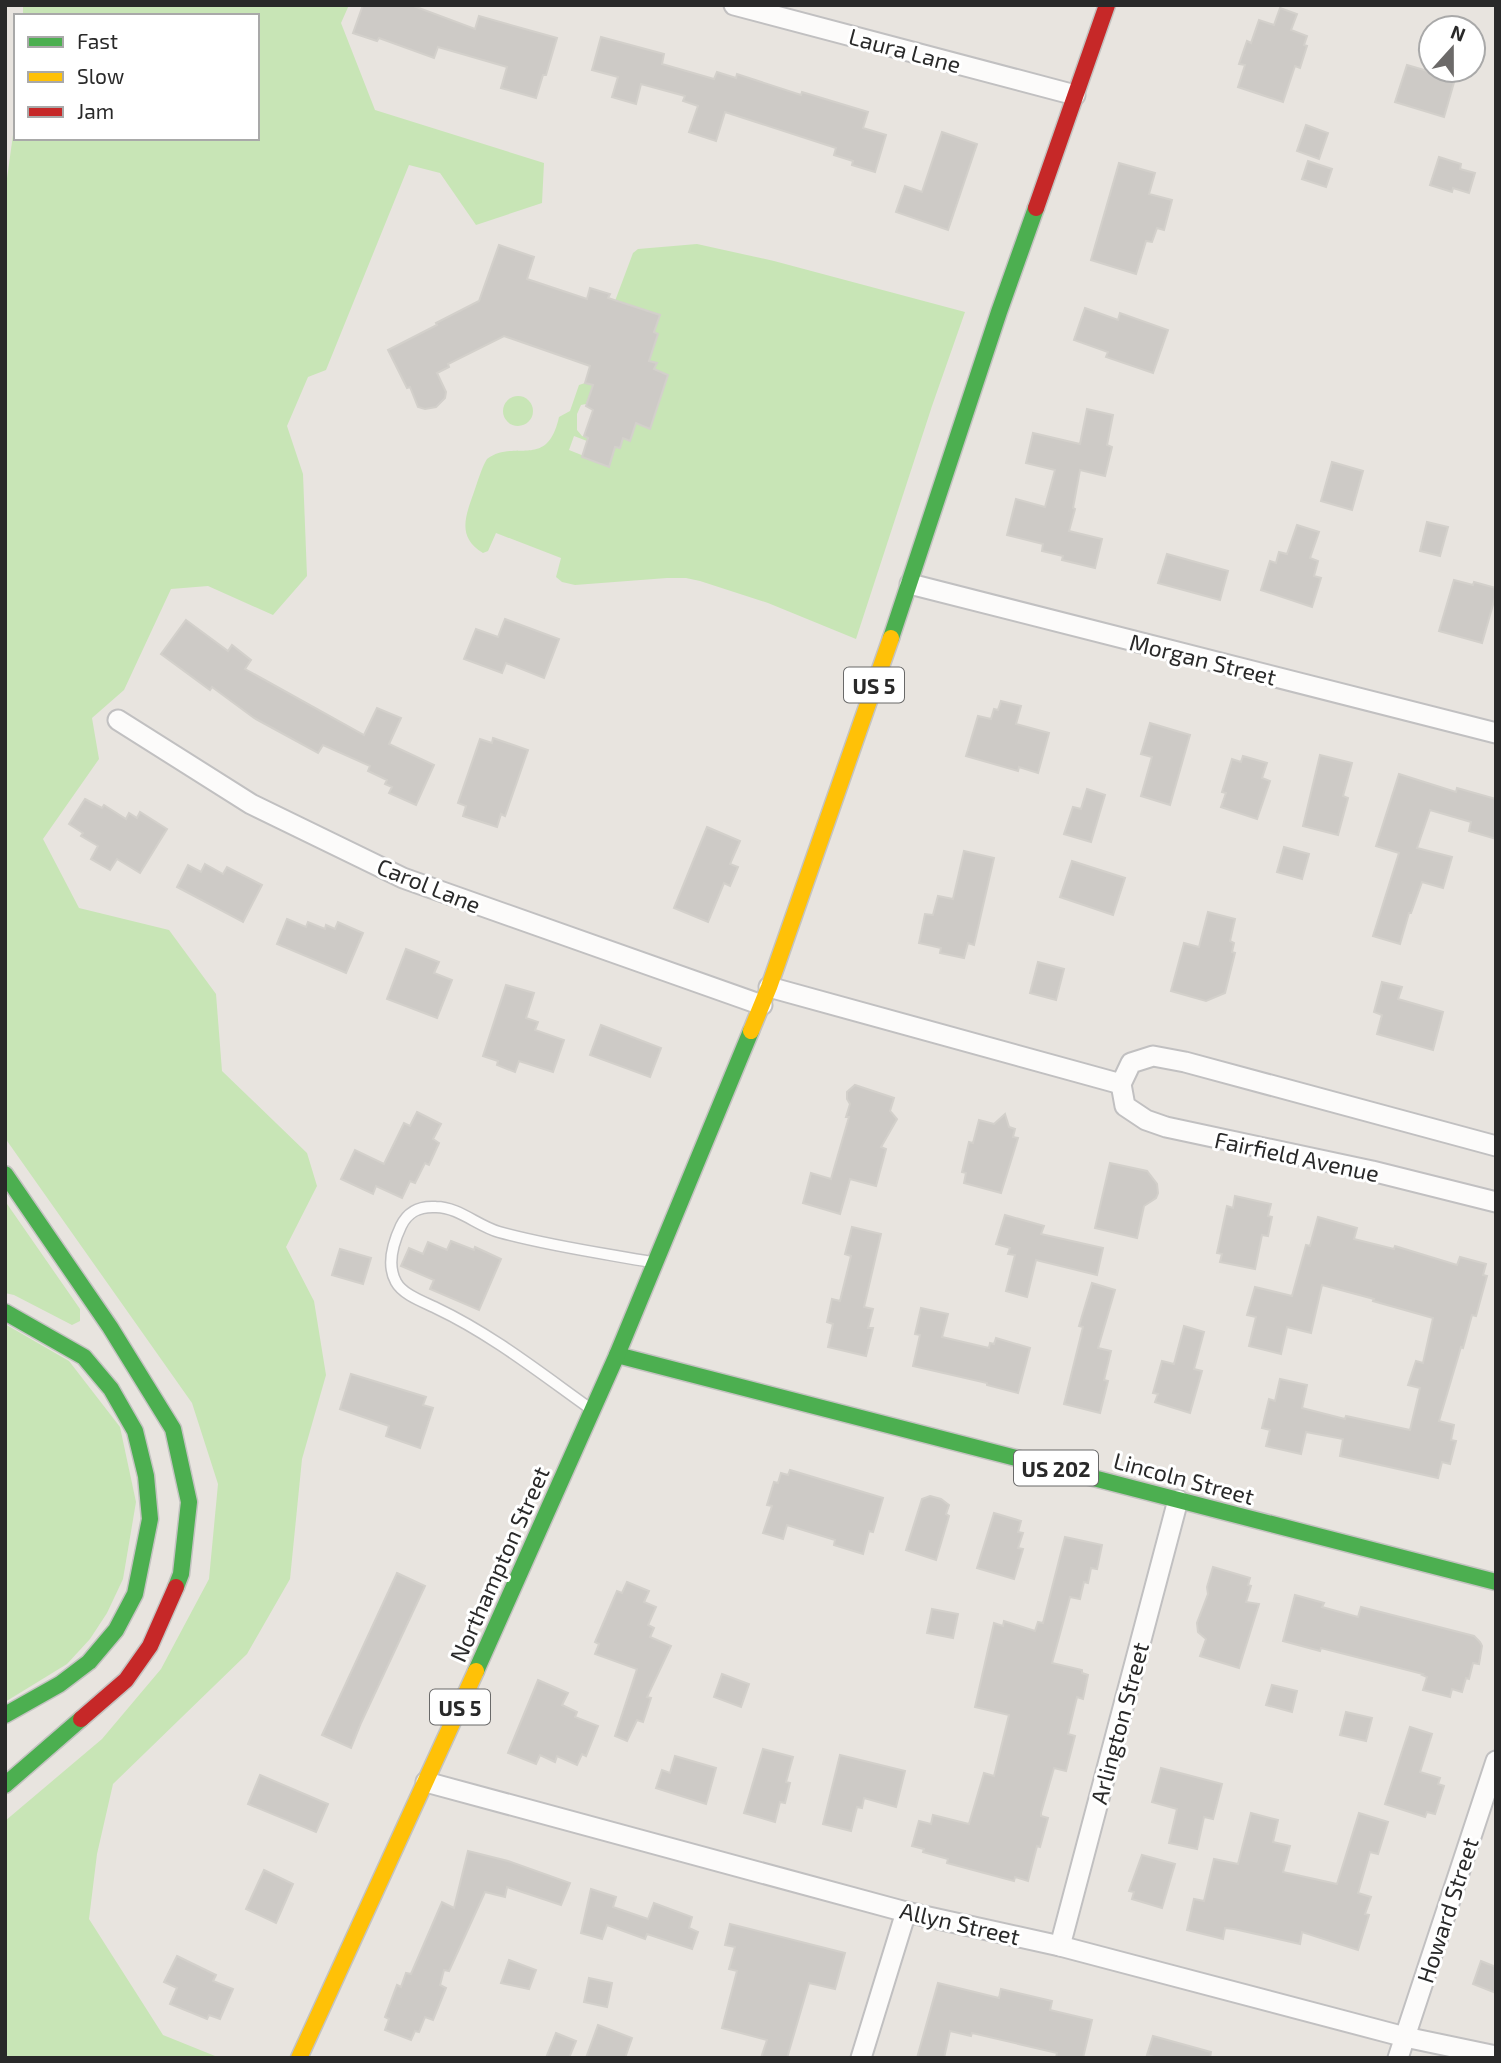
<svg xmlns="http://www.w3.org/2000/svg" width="1501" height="2063" font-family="'Exo 2',sans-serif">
<rect width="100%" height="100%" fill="#e8e4df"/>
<!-- green -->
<g fill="#c8e5b6">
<polygon points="23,5 349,5 341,23 375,110 544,163 542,203 476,225 440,173 409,165 326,370 308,377 287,426 303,474 307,576 273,615 208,586 171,589 124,690 92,718 99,759 43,839 79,908 169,930 216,994 222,1071 307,1153 317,1186 286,1247 314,1301 326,1375 302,1459 290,1579 247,1654 113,1784 97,1854 89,1919 163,2035 220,2058 5,2058 5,1821 102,1739 161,1669 209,1579 218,1484 192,1403 5,1138 5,193 16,113 16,138 257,138 257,16 23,16"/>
<path d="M 697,244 L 774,261 L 965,312 L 932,406 L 856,639 L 768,603 L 700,581 L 686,578 L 667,578 L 575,585 L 562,582 L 556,577 L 561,558 L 496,533 L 488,551 L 483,553 C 456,537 466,515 474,492 C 478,481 481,469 487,459 C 515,438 547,471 559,417 L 570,411 L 579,385 L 585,383 L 593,385 L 586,404 L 581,405 L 577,414 L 577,430 L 582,436 L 588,438 L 587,441 L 574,436 L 569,450 L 609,466 L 615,447 L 623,438 L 630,440 L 636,423 L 650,429 L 668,375 L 654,369 L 656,363 L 649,361 L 658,334 L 654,332 L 659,315 L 615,301 L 633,253 L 638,249 Z"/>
<circle cx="518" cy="411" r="15"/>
<polygon points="5,1201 80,1309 80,1321 72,1325 14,1295 5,1293"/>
<polygon points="5,1324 69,1361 120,1427 136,1502 123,1579 107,1613 90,1639 67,1664 5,1702"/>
</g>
<!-- building -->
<g fill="#cdcac6" stroke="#d3d0cb" stroke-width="2">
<polygon points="363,5 411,5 475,29 479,16 557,38 546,75 543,75 536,98 501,88 507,67 438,47 434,58 379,38 377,41 353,33"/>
<polygon points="1280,8 1297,14 1291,30 1307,36 1304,45 1307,46 1300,68 1295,66 1283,102 1238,87 1245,65 1239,64 1247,41 1251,43 1259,20 1274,25"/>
<polygon points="601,37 664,54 662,64 714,79 717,72 736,78 737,74 801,95 802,92 868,112 863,128 886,135 875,172 852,165 853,161 834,155 836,148 725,112 716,141 689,132 698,106 683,101 685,96 641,84 636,104 612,97 618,77 592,70"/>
<polygon points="1407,65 1455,79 1444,117 1395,102"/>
<polygon points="1306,125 1328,133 1319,159 1297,151"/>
<polygon points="942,132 977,144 948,230 896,212 905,186 922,192"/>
<polygon points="1439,157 1461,164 1460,169 1475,173 1469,193 1453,188 1452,192 1430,185"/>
<polygon points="1308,161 1332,169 1326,187 1302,179"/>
<polygon points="1119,163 1155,173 1149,194 1172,200 1164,230 1157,228 1152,242 1146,241 1136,274 1091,260"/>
<polygon points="499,245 534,257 527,279 587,299 590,288 610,294 608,298 660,315 654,332 658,334 649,361 657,363 654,369 668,375 650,429 636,423 630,441 623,438 620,448 615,447 609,467 582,457 588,438 584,436 593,410 586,406 593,385 585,383 590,366 504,336 448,364 449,367 437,373 446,392 445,398 436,407 425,409 418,407 410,387 407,388 388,350 437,325 436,323 479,301"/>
<polygon points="1085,308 1118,320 1120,313 1168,330 1153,373 1106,357 1108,352 1074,340"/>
<polygon points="1087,409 1113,415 1107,445 1112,447 1105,476 1080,470 1073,508 1075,509 1069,531 1102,539 1095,568 1062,560 1063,556 1042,551 1043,544 1007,535 1016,499 1045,507 1055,470 1026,463 1033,433 1080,444"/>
<polygon points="1332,462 1363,471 1352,510 1321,501"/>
<polygon points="1427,522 1448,527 1440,556 1420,551"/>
<polygon points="1297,525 1319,532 1310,558 1318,561 1314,576 1321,578 1312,607 1261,590 1270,561 1276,563 1279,552 1287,554"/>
<polygon points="1167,554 1228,571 1220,600 1158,583"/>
<polygon points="1454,580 1473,585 1474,582 1496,588 1496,594 1482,643 1439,631"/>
<polygon points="505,619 559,639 544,678 506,663 502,673 464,659 476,629 498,637"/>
<polygon points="186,620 228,651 232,645 251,660 245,669 364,735 377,708 401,718 389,744 434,765 416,805 389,793 392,787 385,784 387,780 368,771 370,766 323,745 318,753 254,718 212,687 210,690 161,654"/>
<polygon points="1001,701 1021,706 1016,724 1049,733 1038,773 1019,767 1018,771 966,756 978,716 991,719 994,709 998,710"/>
<polygon points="1150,723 1190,735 1170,805 1141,796 1152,757 1141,754"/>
<polygon points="493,738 528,750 505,816 501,814 497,827 463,816 466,806 458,803 480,739 492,743"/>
<polygon points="1320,755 1352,763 1343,796 1348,798 1338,835 1303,826"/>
<polygon points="1243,756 1267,763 1262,778 1270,781 1257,819 1221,807 1226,793 1222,792 1232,759 1241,762"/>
<polygon points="1399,774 1456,792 1457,788 1496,799 1496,839 1469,831 1471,822 1430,810 1417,848 1452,857 1443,888 1422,882 1411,913 1409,913 1400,944 1373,936 1399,853 1376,846"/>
<polygon points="1087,789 1105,795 1091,842 1064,834 1073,807 1081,809"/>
<polygon points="85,799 102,808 104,805 126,819 129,813 137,818 140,812 167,829 140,873 117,859 110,870 91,859 98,846 81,836 83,833 69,824"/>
<polygon points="707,827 740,841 730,864 738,867 730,886 724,883 708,922 674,908"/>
<polygon points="1284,847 1309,854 1302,879 1277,872"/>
<polygon points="964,851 994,858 974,945 968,943 964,958 940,953 941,948 919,943 925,914 933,915 938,896 953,899"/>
<polygon points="1072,861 1125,878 1113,915 1060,897"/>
<polygon points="205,864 223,874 227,867 262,885 243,922 177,887 188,865 201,872"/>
<polygon points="1208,912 1235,919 1230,941 1234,943 1232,952 1235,953 1225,993 1206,1001 1171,991 1184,943 1199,947"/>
<polygon points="287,919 306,927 308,922 325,929 326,925 335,929 338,922 363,933 346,973 277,944"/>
<polygon points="406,949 439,962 434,973 452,980 437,1018 387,999"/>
<polygon points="1038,962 1064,969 1056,1000 1030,993"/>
<polygon points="1382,982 1402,987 1398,999 1443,1012 1433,1050 1377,1034 1382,1015 1374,1012"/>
<polygon points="506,985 534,993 526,1018 538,1022 535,1030 564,1040 553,1072 519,1061 515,1072 497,1065 498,1061 483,1056"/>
<polygon points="601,1025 661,1048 650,1077 590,1055"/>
<polygon points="855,1085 894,1098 890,1111 897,1119 881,1147 886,1149 876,1186 850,1179 840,1214 803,1203 811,1173 831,1179 849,1117 846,1117 850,1104 847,1099 847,1092"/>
<polygon points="417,1112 441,1124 433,1139 439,1143 429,1165 425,1163 415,1183 410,1181 402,1198 376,1186 373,1194 341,1179 355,1150 384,1164 404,1123 410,1126"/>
<polygon points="1005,1114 1009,1127 1015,1129 1013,1137 1018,1138 1001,1193 964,1183 966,1173 962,1172 969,1142 973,1143 979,1120 994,1124"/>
<polygon points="1110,1163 1147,1171 1157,1184 1158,1193 1156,1198 1144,1206 1137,1238 1095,1228"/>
<polygon points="1235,1196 1271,1204 1268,1216 1272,1217 1268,1236 1262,1235 1255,1269 1220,1262 1222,1254 1217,1253 1227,1206 1233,1208"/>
<polygon points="1005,1215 1044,1226 1041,1234 1103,1248 1097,1275 1036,1260 1027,1297 1006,1291 1015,1255 1008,1254 1010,1248 996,1244"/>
<polygon points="1318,1217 1357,1228 1354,1239 1394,1249 1395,1246 1457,1265 1460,1257 1486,1264 1483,1275 1487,1276 1476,1316 1472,1315 1463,1348 1461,1347 1439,1421 1454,1425 1451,1440 1456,1441 1450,1464 1442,1462 1438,1478 1340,1456 1343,1439 1306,1432 1301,1454 1266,1446 1270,1430 1262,1428 1269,1399 1275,1401 1280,1379 1307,1385 1302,1408 1345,1419 1346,1416 1410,1430 1420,1388 1408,1385 1416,1361 1423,1363 1433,1318 1373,1301 1374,1299 1322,1285 1311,1333 1287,1327 1281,1354 1249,1346 1256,1317 1247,1315 1255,1287 1292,1296 1306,1245 1310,1246"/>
<polygon points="852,1227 881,1234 864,1307 873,1309 868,1328 873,1328 866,1356 828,1347 833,1324 827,1322 832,1299 840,1301 851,1256 845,1254"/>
<polygon points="451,1241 474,1250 475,1247 501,1259 479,1310 430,1289 434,1280 401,1266 409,1248 423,1254 428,1242 447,1250"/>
<polygon points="340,1249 371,1258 363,1284 332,1275"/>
<polygon points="1092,1283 1115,1290 1098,1348 1111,1351 1104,1380 1108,1381 1100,1413 1064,1404 1083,1327 1079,1326"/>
<polygon points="921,1308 948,1314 942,1337 989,1348 990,1343 994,1344 996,1338 1030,1348 1018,1393 987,1385 987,1383 913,1366 920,1335 915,1334"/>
<polygon points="1184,1326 1204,1332 1194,1369 1202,1371 1190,1413 1155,1402 1158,1394 1153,1393 1162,1361 1174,1364"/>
<polygon points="351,1374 426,1397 423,1405 433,1408 420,1448 386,1436 389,1426 340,1409"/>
<polygon points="790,1470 883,1498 873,1532 869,1531 863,1554 834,1545 835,1540 787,1525 783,1539 763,1533 772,1506 767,1505 774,1482 778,1483 781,1473 788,1475"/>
<polygon points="930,1496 941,1499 949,1505 946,1514 949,1516 936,1560 906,1550 922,1499"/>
<polygon points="994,1513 1021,1521 1018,1532 1023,1533 1018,1548 1023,1549 1014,1579 977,1568"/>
<polygon points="1065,1537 1102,1545 1097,1569 1091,1568 1088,1583 1084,1582 1080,1599 1070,1597 1052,1663 1082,1670 1082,1673 1088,1675 1083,1699 1077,1697 1068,1734 1075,1736 1066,1771 1054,1768 1041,1813 1041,1816 1048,1818 1040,1847 1037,1846 1028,1881 1015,1877 1014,1881 947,1863 948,1859 923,1852 924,1849 912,1846 919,1821 931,1824 933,1815 969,1824 984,1773 994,1776 1009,1715 975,1707 994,1623 1003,1626 1004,1621 1035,1631 1038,1622 1043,1623"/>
<polygon points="1213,1567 1250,1578 1248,1585 1251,1586 1246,1602 1259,1604 1239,1668 1200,1656 1206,1639 1198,1632 1197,1623 1208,1594 1207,1587"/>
<polygon points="397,1573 425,1586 361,1723 351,1748 322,1735"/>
<polygon points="627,1582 649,1591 644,1602 656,1607 648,1625 654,1628 650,1637 671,1646 647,1697 651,1698 643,1722 637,1720 627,1741 615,1736 637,1669 595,1654 599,1644 595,1642 617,1591 622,1593"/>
<polygon points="1295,1595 1324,1603 1322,1607 1358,1617 1361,1607 1474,1636 1480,1642 1482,1646 1479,1664 1473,1663 1469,1679 1466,1678 1462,1692 1452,1689 1450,1697 1423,1690 1427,1677 1422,1675 1423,1674 1321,1648 1320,1651 1283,1641"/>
<polygon points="932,1609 958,1614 953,1638 927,1633"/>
<polygon points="722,1674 749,1684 741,1707 714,1697"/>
<polygon points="538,1680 568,1693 562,1705 577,1712 575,1717 598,1726 586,1756 582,1754 577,1765 557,1756 555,1762 540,1755 536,1764 508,1753"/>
<polygon points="1272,1685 1297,1691 1292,1712 1266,1705"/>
<polygon points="1346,1712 1372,1718 1366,1741 1340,1735"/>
<polygon points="1410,1727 1432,1734 1420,1772 1440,1778 1438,1784 1444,1786 1435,1814 1427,1812 1425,1817 1385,1804"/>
<polygon points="763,1749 793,1757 786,1782 790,1783 785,1803 780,1802 775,1822 744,1813"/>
<polygon points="840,1755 905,1771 896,1807 864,1798 862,1808 857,1807 851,1831 823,1824"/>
<polygon points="675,1756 716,1768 706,1804 656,1788 662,1770 670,1773"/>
<polygon points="1161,1768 1222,1784 1213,1819 1204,1817 1197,1849 1169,1843 1177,1809 1152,1802"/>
<polygon points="260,1775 328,1804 316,1832 248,1804"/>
<polygon points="1251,1813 1278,1820 1273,1842 1290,1846 1283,1872 1337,1884 1359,1813 1388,1822 1378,1854 1370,1852 1358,1893 1371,1897 1365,1914 1369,1915 1358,1950 1302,1932 1300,1944 1234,1929 1225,1928 1223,1939 1187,1930 1194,1899 1204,1901 1214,1859 1238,1864"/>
<polygon points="468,1851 508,1861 570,1883 561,1905 507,1887 505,1897 485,1892 449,1971 444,1970 440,1985 446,1988 433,2020 425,2017 419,2032 415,2031 411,2040 385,2030 389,2019 385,2017 397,1985 401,1987 406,1973 411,1974 442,1902 454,1908"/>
<polygon points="1142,1855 1175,1864 1162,1908 1132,1899 1134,1892 1129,1891"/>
<polygon points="264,1870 293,1884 276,1923 246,1909"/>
<polygon points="591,1889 616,1897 613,1907 648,1919 654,1903 692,1917 689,1928 698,1932 692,1949 647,1934 645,1939 607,1925 602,1939 581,1933"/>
<polygon points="730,1924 845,1953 835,1989 809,1983 787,2058 761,2058 767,2040 722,2028 737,1971 729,1969 735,1947 725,1945"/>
<polygon points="177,1956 216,1975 213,1981 233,1989 220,2019 209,2015 207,2019 170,2004 177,1988 164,1982"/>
<polygon points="509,1960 536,1970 529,1989 501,1983"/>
<polygon points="1481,1961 1496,1967 1496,1993 1473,1984"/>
<polygon points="589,1978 612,1983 607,2007 584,2002"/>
<polygon points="938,1983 999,1998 1001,1989 1052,2001 1050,2010 1092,2020 1083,2058 1056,2058 1057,2053 972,2033 971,2036 950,2031 944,2058 917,2058"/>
<polygon points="598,2025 632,2038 625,2058 586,2058"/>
<polygon points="556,2033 576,2041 569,2058 546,2058"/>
<polygon points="1153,2036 1211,2052 1210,2058 1158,2058 1147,2055"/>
</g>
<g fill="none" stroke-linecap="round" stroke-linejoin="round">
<!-- lane casing -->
<g stroke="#c1c0c1" stroke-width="13">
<path id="lane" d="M 588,1407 C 539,1372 491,1334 436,1308 C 424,1302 403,1295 396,1282 C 386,1264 393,1243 401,1226 C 408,1211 420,1206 436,1207 C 458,1207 478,1226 499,1232 C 549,1246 601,1253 651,1262"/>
</g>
<!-- street casing -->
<g stroke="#c1c0c1" stroke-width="23">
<g id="street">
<polyline points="734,5 1075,95"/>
<polyline points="910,584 1496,733"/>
<polyline points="118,720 251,804 403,878 762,1005"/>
<polyline points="769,987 1121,1084"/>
<polyline points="1496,1146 1185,1062 1153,1056 1131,1063 1121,1084 1125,1106 1146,1120 1166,1127 1372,1171 1496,1202"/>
<polyline points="426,1782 906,1912 1060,1946 1405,2037 1496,2056"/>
<polyline points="1060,1946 1178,1500"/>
<polyline points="861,2058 906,1912"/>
<polyline points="1398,2058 1496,1761"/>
</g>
</g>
<!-- fast casing -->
<g stroke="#c4c3c1" stroke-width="19">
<g id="fast">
<polyline points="891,638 999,312 1036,208"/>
<polyline points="5,1174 110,1327 173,1429 189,1502 181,1574 176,1587"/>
<polyline points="5,1312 84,1357 111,1389 135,1431 146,1476 150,1519 135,1594 116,1630 89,1662 60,1684 5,1715"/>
<polyline points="617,1355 1496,1582"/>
<polyline points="476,1671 617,1355 751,1031"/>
<polyline points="5,1785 81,1719"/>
</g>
</g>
<!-- slow casing -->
<g stroke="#c4c3c1" stroke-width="19">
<g id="slow">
<polyline points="751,1031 769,987 891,638"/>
<polyline points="299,2058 476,1671"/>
</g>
</g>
<!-- jam casing -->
<g stroke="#c4c3c1" stroke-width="19">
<g id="jam">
<polyline points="1036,208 1107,5"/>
<polyline points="81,1719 126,1680 150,1646 176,1587"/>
</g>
</g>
<!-- lane -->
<use href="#lane" stroke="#fcfbfa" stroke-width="10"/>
<!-- street -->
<use href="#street" stroke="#fcfbfa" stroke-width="19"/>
<!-- fast -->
<use href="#fast" stroke="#4caf50" stroke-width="16"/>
<!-- slow -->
<use href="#slow" stroke="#ffc107" stroke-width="16"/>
<!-- jam -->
<use href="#jam" stroke="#c62828" stroke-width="16"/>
</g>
<g text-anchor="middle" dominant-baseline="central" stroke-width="6" stroke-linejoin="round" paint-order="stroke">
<!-- shield labels -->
<g fill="#fff" stroke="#696969" stroke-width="2">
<rect x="844" y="667.5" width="60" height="35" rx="5"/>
<rect x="1014" y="1450.5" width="84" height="35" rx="5"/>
<rect x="430" y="1689.5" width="60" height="35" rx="5"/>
</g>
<g font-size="21" font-weight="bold" fill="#292929">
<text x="874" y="685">US 5</text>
<text x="1056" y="1468">US 202</text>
<text x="460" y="1707">US 5</text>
</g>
<!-- street labels -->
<g font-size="23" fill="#292929" stroke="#fff">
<text transform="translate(905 50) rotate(15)">Laura Lane</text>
<text transform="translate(1203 659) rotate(14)">Morgan Street</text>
<text transform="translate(429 885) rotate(22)">Carol Lane</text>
<text transform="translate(1297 1156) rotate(12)">Fairfield Avenue</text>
<text transform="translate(1184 1478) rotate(15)">Lincoln Street</text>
<text transform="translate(499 1564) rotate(-66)">Northampton Street</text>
<text transform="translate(1119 1723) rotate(-75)">Arlington Street</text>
<text transform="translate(1447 1910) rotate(-72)">Howard Street</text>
<text transform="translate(960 1923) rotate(13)">Allyn Street</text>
</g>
</g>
<!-- border -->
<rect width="1501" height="2063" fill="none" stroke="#292929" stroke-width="14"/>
<!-- legend -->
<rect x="14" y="14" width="245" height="126" fill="#ffffff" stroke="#a9a9a9" stroke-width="2"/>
<rect x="28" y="37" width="35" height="10" fill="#4caf50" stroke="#a9a9a9" stroke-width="2"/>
<text x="77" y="49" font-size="21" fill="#292929">Fast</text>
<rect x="28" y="72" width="35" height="10" fill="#ffc107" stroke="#a9a9a9" stroke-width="2"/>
<text x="77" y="84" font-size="21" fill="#292929">Slow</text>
<rect x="28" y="107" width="35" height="10" fill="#c62828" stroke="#a9a9a9" stroke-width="2"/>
<text x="77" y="119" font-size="21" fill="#292929">Jam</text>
<!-- north arrow -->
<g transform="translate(1452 49) rotate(21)"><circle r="33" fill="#ffffff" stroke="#a9a9a9" stroke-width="2"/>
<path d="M0-5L12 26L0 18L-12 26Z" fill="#6c6a69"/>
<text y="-10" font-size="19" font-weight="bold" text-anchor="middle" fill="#292929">N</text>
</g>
</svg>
